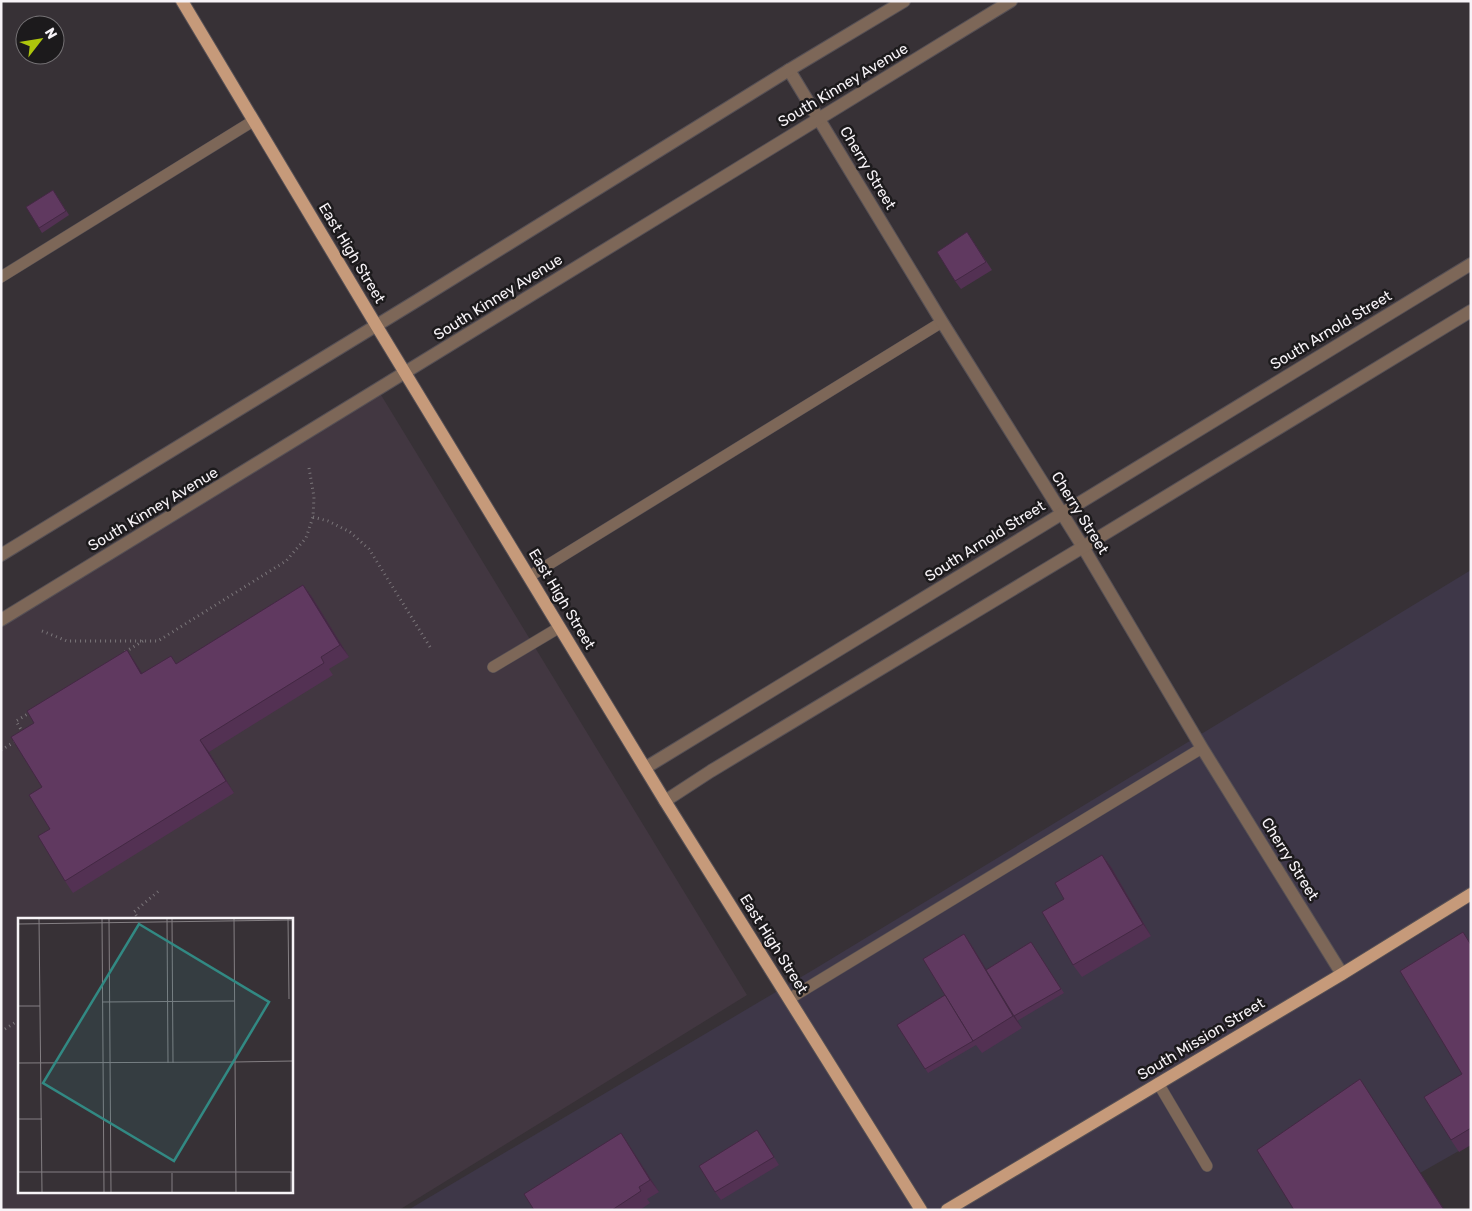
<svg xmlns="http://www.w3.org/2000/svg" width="1472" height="1211" font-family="Rubik,sans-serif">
<rect width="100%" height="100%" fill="#373136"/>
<!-- commercial -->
<polygon fill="#3e3748" points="1471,570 1471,1144 1420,1173 1443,1210 408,1210 813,970"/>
<!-- built -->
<path fill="#423741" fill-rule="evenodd" d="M 378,390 L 747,995 L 399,1210 L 1,1210 L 1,620 ZM 19,920 L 291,920 L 291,1192 L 19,1192 Z"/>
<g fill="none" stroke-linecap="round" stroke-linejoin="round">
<!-- service casing -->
<g stroke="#565055" stroke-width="12">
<g id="service">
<polyline points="1,277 253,121"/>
<polyline points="530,576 942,322"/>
<polyline points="493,667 560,627"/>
<polyline points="789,999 1202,748"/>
<polyline points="1158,1083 1207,1166"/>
</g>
</g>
<!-- minor casing -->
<g stroke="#565055" stroke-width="14">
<g id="minor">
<polyline points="789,70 942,322 1083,547 1202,748 1342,974"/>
<polyline points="1,555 418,300 789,70 904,1"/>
<polyline points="1,620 1011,1"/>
<polyline points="645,768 1471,264"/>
<polyline points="665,801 711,771 1083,547 1471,311"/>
</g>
</g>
<!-- primary casing -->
<g stroke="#565055" stroke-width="14">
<g id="primary">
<polyline points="182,1 376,325 665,801 921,1210"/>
<polyline points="947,1210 1342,974 1471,894"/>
</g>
</g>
<!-- path -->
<g stroke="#7b767a" stroke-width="3" stroke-dasharray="1 4" stroke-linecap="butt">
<polyline points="313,517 328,521 350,532 369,549 430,647"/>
<polyline points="42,631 67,641 158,641 286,561 306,538 313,517 314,497 309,468"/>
<polyline points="125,652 143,641"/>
<polyline points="23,733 16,721 31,712"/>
<polyline points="1,750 16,741"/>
<polyline points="139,920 134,912 161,889"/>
<polyline points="5,1029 19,1020"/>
</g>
<!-- service -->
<use href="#service" stroke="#7d6758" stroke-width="11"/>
<!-- minor -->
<use href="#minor" stroke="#7d6758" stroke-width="12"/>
<!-- primary -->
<use href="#primary" stroke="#c69a7a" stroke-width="12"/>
</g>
<!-- wall -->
<g fill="#533153">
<polygon points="53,190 69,215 42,233 39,228"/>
<polygon points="967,232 992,270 961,289 955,281"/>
<polygon points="303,585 312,597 349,657 329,669 333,675 209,752 234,793 73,893 65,881 50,829 42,787 34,723 127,650 142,674 171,656 176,664"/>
<polygon points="1102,855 1111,867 1151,936 1082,977 1073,965 1064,899"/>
<polygon points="1463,932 1471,943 1471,1145 1459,1152 1451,1140 1462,1074"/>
<polygon points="1031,942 1064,993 1017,1021 1022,1028 982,1053 976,1045 928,1073 897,1025 945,995 972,946 986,970"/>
<polygon points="757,1130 779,1165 721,1200 715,1192"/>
<polygon points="621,1133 659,1192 647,1199 650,1203 640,1210 534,1210"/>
</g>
<!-- shaded-wall -->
<g fill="#432843">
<polygon points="303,585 312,597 349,657 340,645"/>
<polygon points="127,650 135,662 150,686 141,674"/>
<polygon points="200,740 209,752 234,793 226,781"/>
<polygon points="1102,855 1111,867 1151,936 1143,924"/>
<polygon points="964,934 972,946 1022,1028 1013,1016"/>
<polygon points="1360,1079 1370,1095 1445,1210 1444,1210"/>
<polygon points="621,1133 629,1145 659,1192 650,1180"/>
</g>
<!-- building -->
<g fill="#603960" stroke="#432843">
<polygon points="53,190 66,211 39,228 26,207"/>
<polygon points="967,232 986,262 955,281 937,252"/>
<polygon points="303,585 340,645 321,657 324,663 200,740 226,781 65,881 38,836 50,829 29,795 42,787 11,737 34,723 27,711 127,650 141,674 171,656 176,664"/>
<polygon points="1102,855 1143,924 1073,965 1042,912 1064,899 1055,883"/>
<polygon points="1463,932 1471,945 1471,1128 1451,1140 1424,1097 1462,1074 1400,971"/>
<polygon points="964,934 1013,1016 973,1041 923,959"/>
<polygon points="1031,942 1061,989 1014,1016 986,970"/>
<polygon points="945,995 973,1041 925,1069 897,1025"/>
<polygon points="1360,1079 1444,1210 1294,1210 1257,1150"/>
<polygon points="757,1130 774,1157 715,1192 699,1166"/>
<polygon points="621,1133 650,1180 639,1187 641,1191 612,1210 534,1210 524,1194"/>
</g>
<g text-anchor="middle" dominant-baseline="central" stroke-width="5" stroke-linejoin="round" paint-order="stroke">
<!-- street labels -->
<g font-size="15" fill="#f7f3f7" stroke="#1c1a1c">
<text transform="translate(843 85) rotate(-31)">South Kinney Avenue</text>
<text transform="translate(868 168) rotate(59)">Cherry Street</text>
<text transform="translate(352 253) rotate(59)">East High Street</text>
<text transform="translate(498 297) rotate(-32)">South Kinney Avenue</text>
<text transform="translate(1331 330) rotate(-31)">South Arnold Street</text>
<text transform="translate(153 509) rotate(-31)">South Kinney Avenue</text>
<text transform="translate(1080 513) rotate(58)">Cherry Street</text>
<text transform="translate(985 541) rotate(-32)">South Arnold Street</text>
<text transform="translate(562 599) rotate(59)">East High Street</text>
<text transform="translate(1290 859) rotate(58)">Cherry Street</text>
<text transform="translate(774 944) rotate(58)">East High Street</text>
<text transform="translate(1201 1039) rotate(-31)">South Mission Street</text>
</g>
</g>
<!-- overview -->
<g transform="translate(18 918)">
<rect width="275" height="275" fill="#373136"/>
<path fill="none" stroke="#847f83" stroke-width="1" d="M 21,0 L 24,275M 84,0 L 86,275M 91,0 L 93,275M 149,0 L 150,145M 154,0 L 155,145M 216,0 L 218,275M 270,1 L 271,81M 0,6 L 275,2M 84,84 L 217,83M 0,88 L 22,88M 217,144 L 275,143M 0,145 L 217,144M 0,201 L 24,201M 0,254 L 275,254M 273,254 L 273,275M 154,275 L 154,255"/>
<path fill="#328983" fill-opacity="0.15" stroke="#328983" stroke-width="2.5" d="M 121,6 L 251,84 L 156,243 L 25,165 Z"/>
<rect width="275" height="275" fill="none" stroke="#f7f3f7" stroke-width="2.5"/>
</g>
<!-- border -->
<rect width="1472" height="1211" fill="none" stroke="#f7f3f7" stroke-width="5"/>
<!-- north arrow -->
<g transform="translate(40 40) rotate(59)"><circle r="24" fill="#1c1a1c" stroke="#747174"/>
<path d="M0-4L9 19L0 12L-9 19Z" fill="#aec60c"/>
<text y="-8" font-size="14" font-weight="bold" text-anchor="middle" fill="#f7f3f7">N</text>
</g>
</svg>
